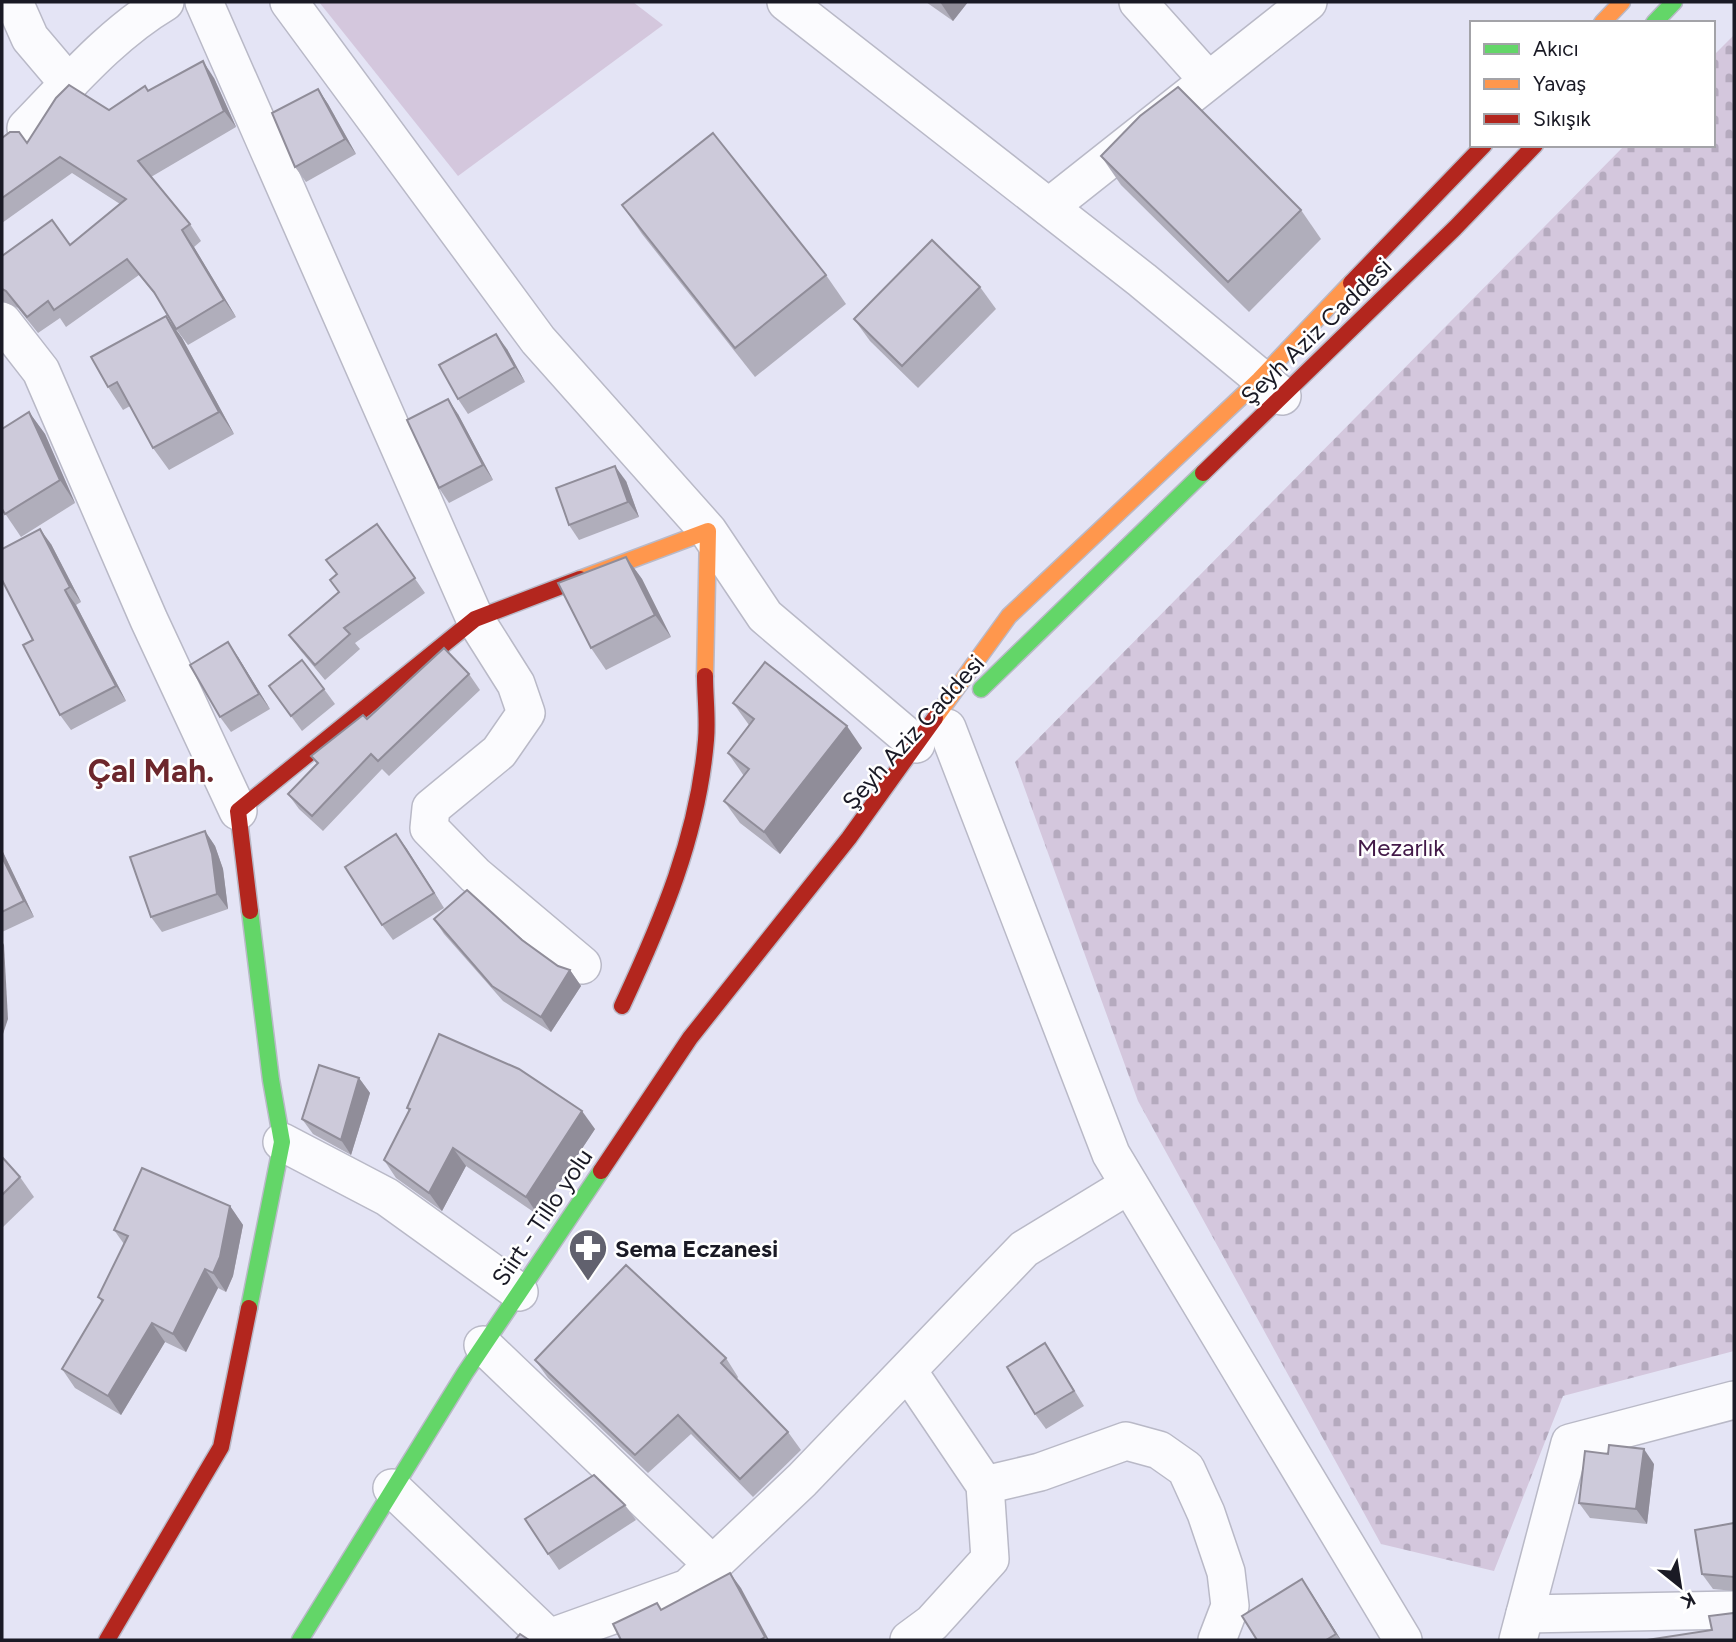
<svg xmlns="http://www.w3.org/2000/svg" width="1736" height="1642" font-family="Figtree,sans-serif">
<defs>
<pattern id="cemetery-stones" width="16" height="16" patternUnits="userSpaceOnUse" patternTransform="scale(1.75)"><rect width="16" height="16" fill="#d4c7dd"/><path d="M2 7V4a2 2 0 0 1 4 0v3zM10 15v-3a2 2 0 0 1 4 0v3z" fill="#b5aabe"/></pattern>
</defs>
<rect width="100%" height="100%" fill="#e4e4f5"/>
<!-- cemetery -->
<polygon fill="url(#cemetery-stones)" points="1734,35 1734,1351 1563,1396 1494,1571 1381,1544 1138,1101 1015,762 1625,145 1713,145 1713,56"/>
<!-- park -->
<polygon fill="#d4c7dd" points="319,2 633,2 663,25 458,176"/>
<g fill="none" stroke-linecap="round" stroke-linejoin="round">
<!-- street casing -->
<g stroke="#b9b9c7" stroke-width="40">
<g id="street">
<polyline points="14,2 30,38 69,84"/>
<polyline points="204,2 475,619 516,684 526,713 499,752 431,808 429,828 475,875 582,965"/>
<polyline points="289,2 538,340 708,531 765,616 916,744"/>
<polyline points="786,2 1142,280 1282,396"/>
<polyline points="1138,2 1207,79"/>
<path d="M 26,128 C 69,84 111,34 165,2"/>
<polyline points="1049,207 1308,2"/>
<polyline points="2,321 41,371 149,620 238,811"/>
<polyline points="947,728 1111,1154 1403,1640"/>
<polyline points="282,1142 387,1197 519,1292"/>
<polyline points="483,1345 713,1565"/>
<polyline points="908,1371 985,1485 990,1559 932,1623 909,1640"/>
<polyline points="985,1485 1040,1472 1126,1441 1159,1450 1186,1469 1206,1513 1226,1572 1230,1606 1217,1640"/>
<polyline points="392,1488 549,1638 688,1588 802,1480 1024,1249 1129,1185"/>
<polyline points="1525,1614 1734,1610"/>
<polyline points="1518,1640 1570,1443 1734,1400"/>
</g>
</g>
<!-- fast casing -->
<g stroke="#b9b9c7" stroke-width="19">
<g id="fast">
<polyline points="1654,23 1674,2"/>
<polyline points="981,689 1203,473"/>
<polyline points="249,1308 282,1142 271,1080 250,911"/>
<polyline points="300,1640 465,1373 601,1171"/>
</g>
</g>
<!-- slow casing -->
<g stroke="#b9b9c7" stroke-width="19">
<g id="slow">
<polyline points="1602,23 1622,2"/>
<polyline points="580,579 708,531 705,676"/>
<polyline points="935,718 1009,616 1259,380 1351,283"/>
</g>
</g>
<!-- jam casing -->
<g stroke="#b9b9c7" stroke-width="19">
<g id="jam">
<polyline points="1351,283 1484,145"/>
<polyline points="1203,473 1455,228 1535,145"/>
<polyline points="250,911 238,811 475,619 580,579"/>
<path d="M 622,1006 C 662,920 698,836 706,740 C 708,719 705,697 705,676"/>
<polyline points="601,1171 690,1038 849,838 935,718"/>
<polyline points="107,1640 221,1447 249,1308"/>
</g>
</g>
<!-- street -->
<use href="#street" stroke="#fbfbfe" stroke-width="37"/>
<!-- fast -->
<use href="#fast" stroke="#63d668" stroke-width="16"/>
<!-- slow -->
<use href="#slow" stroke="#ff974d" stroke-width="16"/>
<!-- jam -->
<use href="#jam" stroke="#b3261e" stroke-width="16"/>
</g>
<!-- wall -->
<g fill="#b0aebb">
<polygon points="926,2 968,2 953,21"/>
<polygon points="214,78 236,127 151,177 190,224 201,241 194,247 236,317 188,345 176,329 159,300 139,275 66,327 60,318 38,333 18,308 2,301 2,256 70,245 120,204 72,173 2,223 2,138 27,143 109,110 148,91"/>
<polygon points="318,89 328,104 356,154 306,182 295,167"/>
<polygon points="1101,156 1301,210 1321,239 1249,312 1121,185"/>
<polygon points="622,205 826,275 846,304 755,377 642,234"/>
<polygon points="980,287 996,309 918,388 870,341 854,319"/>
<polygon points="166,316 182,338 234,434 169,470 153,448 130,406 123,410 108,387"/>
<polygon points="507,349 525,382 468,414 458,399"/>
<polygon points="29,412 45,434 75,503 21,537 2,509"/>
<polygon points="458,414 493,480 449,503 439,488"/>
<polygon points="626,481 639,517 579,540 569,525"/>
<polygon points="377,524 425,593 355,643 360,649 325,680 300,650 289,635 339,592 337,575"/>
<polygon points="51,544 81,602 76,605 126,701 71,730 60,715 33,640"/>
<polygon points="626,557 642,579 671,637 606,670 591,648"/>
<polygon points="238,657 270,709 231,732 220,717"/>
<polygon points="469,674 480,690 389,776 382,769 323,831 299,809 288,794 317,764 311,756 367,719"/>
<polygon points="269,686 324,689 335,704 302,731"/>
<polygon points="733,703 862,748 780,854 740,823 724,801 744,776 728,753 749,725"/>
<polygon points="205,831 215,846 223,869 228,909 162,932 151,917"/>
<polygon points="396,834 444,908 393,940 382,925"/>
<polygon points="2,850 34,917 2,932"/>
<polygon points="434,919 522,940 558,966 570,970 581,986 551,1032 503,1001 444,934"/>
<polygon points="359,1078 370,1093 351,1155 313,1134 302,1119"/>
<polygon points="407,1108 595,1129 538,1215 466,1166 442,1211 396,1178 384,1160 409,1111"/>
<polygon points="2,1157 20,1177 34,1197 2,1228"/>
<polygon points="230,1206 243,1225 233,1276 226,1292 218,1288 186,1352 165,1342 121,1415 75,1388 62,1369 102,1302 98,1297 124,1244 114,1230"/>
<polygon points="726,1358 738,1377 737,1379 788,1432 801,1450 753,1497 691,1434 648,1473 548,1378 535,1360"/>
<polygon points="1055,1359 1084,1406 1046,1429 1035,1414"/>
<polygon points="1654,1464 1647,1524 1590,1518 1579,1503"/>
<polygon points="625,1505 636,1520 559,1570 548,1554"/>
<polygon points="1734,1523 1734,1591 1713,1589 1702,1574"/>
<polygon points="1302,1579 1341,1640 1257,1640"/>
</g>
<!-- shaded-wall -->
<g fill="#908d99">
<polygon points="940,2 968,2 953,21"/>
<polygon points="203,61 214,78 236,127 224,111"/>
<polygon points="318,89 328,104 356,154 345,139"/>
<polygon points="182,230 194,247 236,317 224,300"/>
<polygon points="166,316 182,338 234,434 219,412"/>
<polygon points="496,334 507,349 525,382 515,367"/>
<polygon points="448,399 458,414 493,480 483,465"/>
<polygon points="29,412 45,434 75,503 60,480"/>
<polygon points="615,466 626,481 639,517 628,502"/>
<polygon points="40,529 51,544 81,602 70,587"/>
<polygon points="626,557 642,579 671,637 655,615"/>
<polygon points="65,590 76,605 126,701 116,686"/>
<polygon points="228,642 238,657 270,709 259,694"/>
<polygon points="847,726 862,748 780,854 764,832"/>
<polygon points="205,831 215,846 223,869 228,909 217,894"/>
<polygon points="396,834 407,849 444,908 434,893"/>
<polygon points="2,850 34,917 24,901 2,857"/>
<polygon points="2,941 4,945 8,1019 2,1037"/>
<polygon points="570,970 581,986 551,1032 541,1017"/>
<polygon points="359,1078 370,1093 351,1155 341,1140"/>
<polygon points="582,1111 595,1129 538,1215 526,1197"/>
<polygon points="453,1148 466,1166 442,1211 429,1193"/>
<polygon points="230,1206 243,1225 233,1276 226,1292 213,1273"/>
<polygon points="205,1269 218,1288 186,1352 173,1334"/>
<polygon points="152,1323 165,1342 121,1415 108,1396"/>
<polygon points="1644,1449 1654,1464 1647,1524 1636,1509"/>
<polygon points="730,1573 741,1588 769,1640 768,1640 765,1637"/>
<polygon points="1302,1579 1312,1594 1341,1640 1336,1634"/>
</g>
<!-- building -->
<g fill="#cdcada" stroke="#908d99" stroke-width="2">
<polygon points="203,61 224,111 138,161 190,224 182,230 224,300 176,329 154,292 127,259 54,310 48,301 27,317 6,291 2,289 2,256 52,220 70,245 126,199 60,157 2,198 2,138 10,132 19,132 27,143 56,98 69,85 109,110 145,86 148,91"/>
<polygon points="1178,87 1301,210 1228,282 1101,156 1140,116"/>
<polygon points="318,89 345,139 295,167 272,113"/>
<polygon points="713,133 826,275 735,348 622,205"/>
<polygon points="932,240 980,287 902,366 854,319"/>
<polygon points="166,316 219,412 153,448 117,382 108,387 91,357"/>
<polygon points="496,334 515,367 458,399 439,365"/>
<polygon points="448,399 483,465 439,488 407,420"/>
<polygon points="29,412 60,480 5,514 2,509 2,429"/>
<polygon points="615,466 628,502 569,525 556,488"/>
<polygon points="377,524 415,578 344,628 350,634 315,665 289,635 339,592 330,580 337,574 326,560"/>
<polygon points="40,529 70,587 65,590 116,686 60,715 23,645 33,640 2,580 2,549"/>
<polygon points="626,557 655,615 591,648 558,583"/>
<polygon points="228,642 259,694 220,717 190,665"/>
<polygon points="444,648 469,674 378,761 371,754 312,816 288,794 318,763 311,756 363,715 367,719"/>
<polygon points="302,660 324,689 291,716 269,686"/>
<polygon points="765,662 847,726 764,832 724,801 749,769 728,753 754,719 733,703"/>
<polygon points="205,831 212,854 217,894 151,917 130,857"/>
<polygon points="396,834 434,893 382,925 345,867"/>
<polygon points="2,857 24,901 2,912"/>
<polygon points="467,890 522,940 558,966 570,970 541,1017 492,986 434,919"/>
<polygon points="439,1034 519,1069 582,1111 526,1197 453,1148 429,1193 384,1160 410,1109 407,1108"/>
<polygon points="319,1065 359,1078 341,1140 302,1119"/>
<polygon points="2,1157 20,1177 2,1195"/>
<polygon points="142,1168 230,1206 220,1257 213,1273 205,1269 173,1334 152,1323 108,1396 62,1369 103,1300 98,1297 128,1236 114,1230"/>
<polygon points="626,1265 726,1358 721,1363 788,1432 740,1479 678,1415 635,1455 535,1360"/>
<polygon points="1045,1343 1074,1391 1035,1414 1007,1367"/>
<polygon points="1609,1445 1644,1449 1636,1509 1579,1503 1585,1451 1608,1454"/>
<polygon points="594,1475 625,1505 548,1554 525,1519"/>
<polygon points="1734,1523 1734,1577 1702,1574 1695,1530"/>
<polygon points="730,1573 765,1637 760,1640 621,1640 613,1624 657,1603 661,1610"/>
<polygon points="1302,1579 1336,1634 1326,1640 1257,1640 1242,1616"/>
<polygon points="1734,1613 1734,1640 1647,1640 1712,1630 1709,1616"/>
<polygon points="520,1634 529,1640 515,1640"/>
</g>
<!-- icons -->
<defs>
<g id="pharmacy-pin" transform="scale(2.0125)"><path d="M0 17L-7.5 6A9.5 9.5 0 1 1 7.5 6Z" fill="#61616e" stroke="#fff"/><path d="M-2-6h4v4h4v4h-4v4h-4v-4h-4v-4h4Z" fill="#fff"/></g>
</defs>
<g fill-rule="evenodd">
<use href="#pharmacy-pin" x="588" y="1248"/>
</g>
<g text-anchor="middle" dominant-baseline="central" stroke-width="5" stroke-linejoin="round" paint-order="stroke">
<!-- street labels -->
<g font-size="24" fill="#1a1a25" stroke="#fff">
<text transform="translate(1316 331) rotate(-44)">Şeyh Aziz Caddesi</text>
<text transform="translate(913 732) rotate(-48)">Şeyh Aziz Caddesi</text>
<text transform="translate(542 1217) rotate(-56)">Siirt - Tillo yolu</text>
</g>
<!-- park labels -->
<g font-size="24" fill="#421948" stroke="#fff">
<text x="1401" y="847">Mezarlık</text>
</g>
<!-- poi labels -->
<g font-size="24" font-weight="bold" fill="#1a1a25" stroke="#fff" text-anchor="start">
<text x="615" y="1248">Sema Eczanesi</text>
</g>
<!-- district labels -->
<g font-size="32" font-weight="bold" fill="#6d272c" stroke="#fff">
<text x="151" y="771">Çal Mah.</text>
</g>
</g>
<!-- border -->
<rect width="1736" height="1642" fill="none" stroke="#1a1a25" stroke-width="7"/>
<!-- legend -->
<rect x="1470" y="21" width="245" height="126" fill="#ffffff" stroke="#a3a3a8" stroke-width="2"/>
<rect x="1484" y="44" width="35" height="10" fill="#63d668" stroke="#a3a3a8" stroke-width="2"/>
<text x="1533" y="56" font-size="21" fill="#1a1a25">Akıcı</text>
<rect x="1484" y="79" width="35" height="10" fill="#ff974d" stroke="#a3a3a8" stroke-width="2"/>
<text x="1533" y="91" font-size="21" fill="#1a1a25">Yavaş</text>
<rect x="1484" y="114" width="35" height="10" fill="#b3261e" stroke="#a3a3a8" stroke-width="2"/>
<text x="1533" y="126" font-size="21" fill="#1a1a25">Sıkışık</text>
<!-- north arrow -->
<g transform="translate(1680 1586) rotate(150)" stroke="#ffffff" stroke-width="5" paint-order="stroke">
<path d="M0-5L12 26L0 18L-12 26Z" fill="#1a1a25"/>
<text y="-10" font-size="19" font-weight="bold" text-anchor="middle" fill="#1a1a25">K</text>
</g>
</svg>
